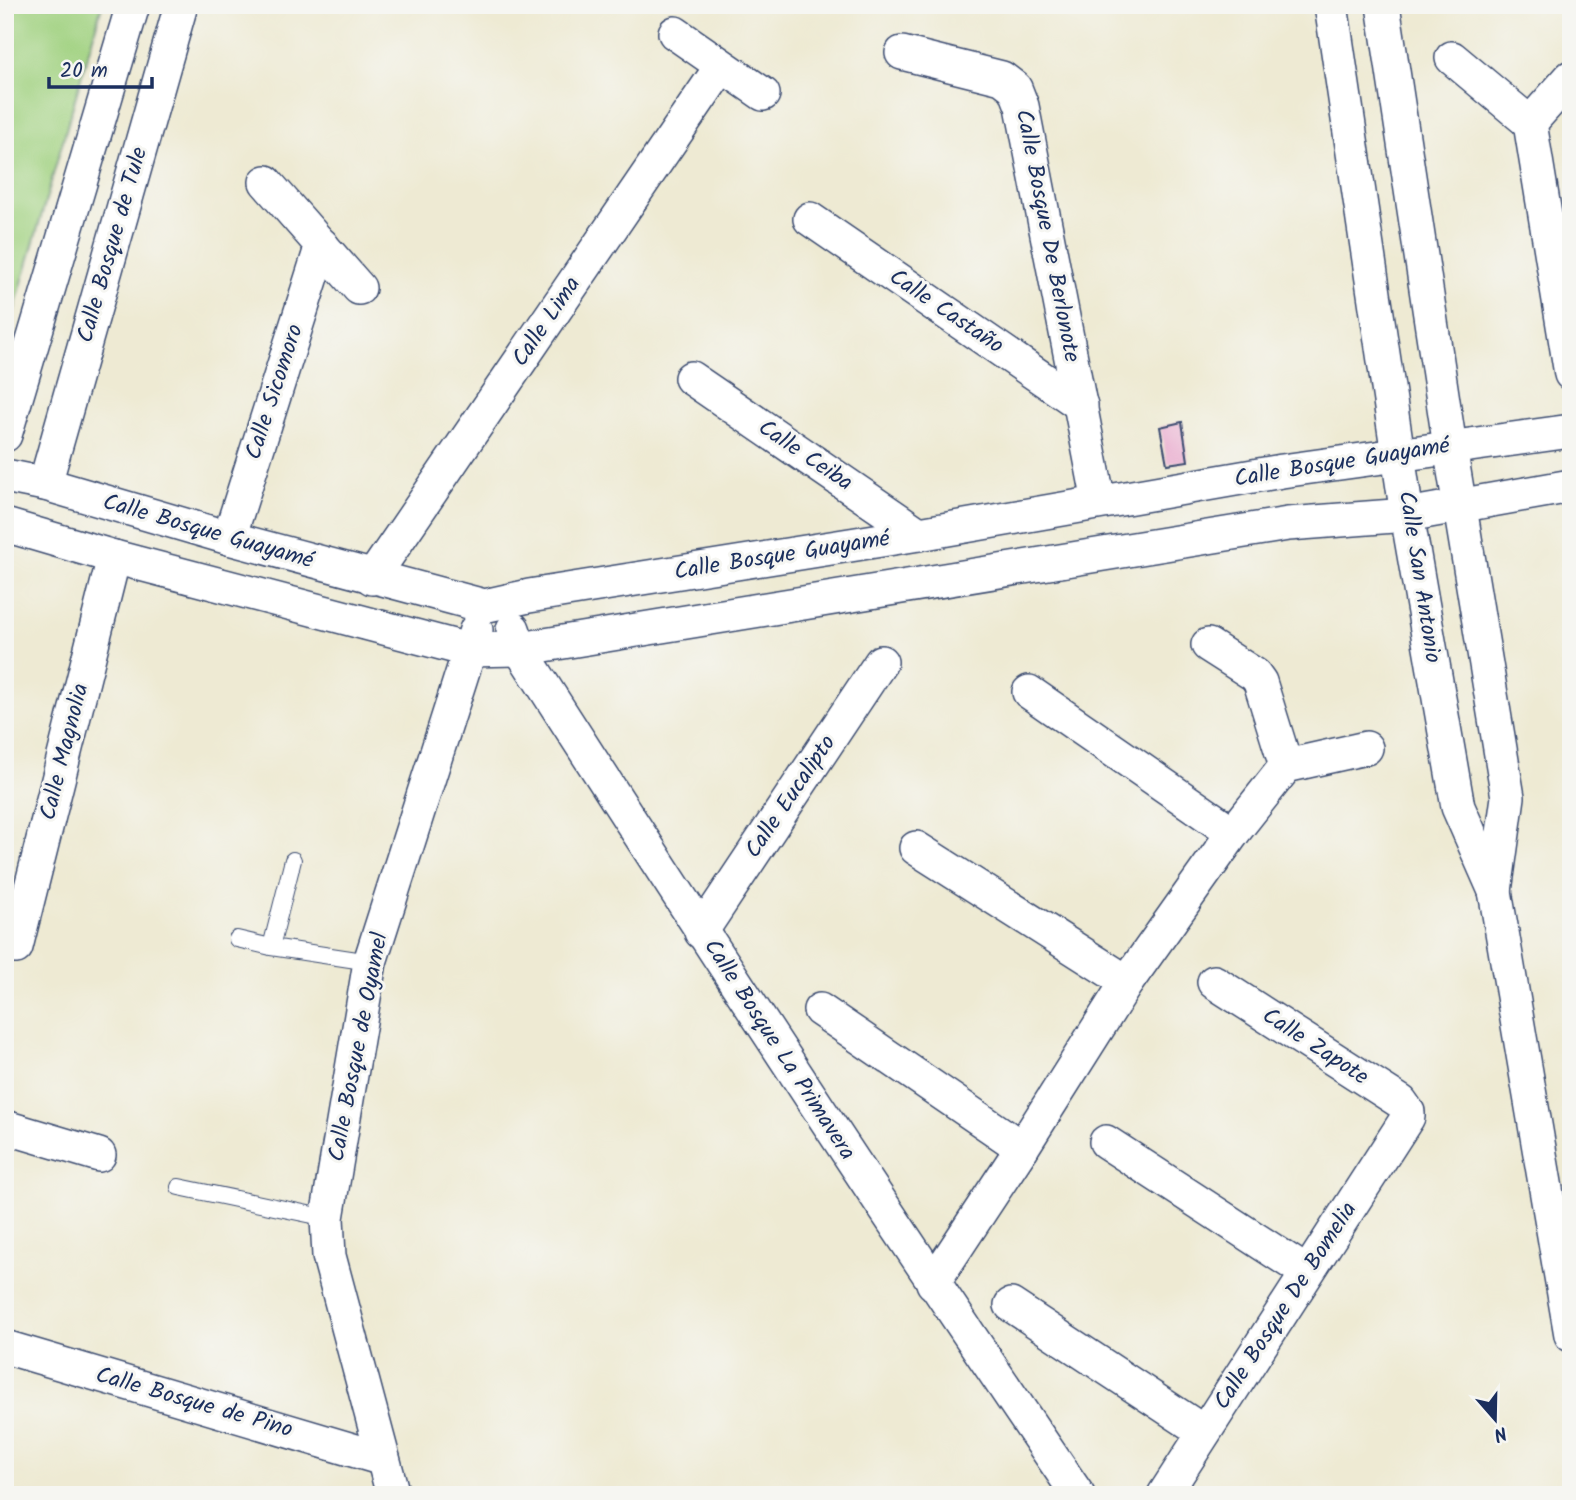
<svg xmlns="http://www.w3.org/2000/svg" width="1576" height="1500" font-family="Kalam,sans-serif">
<rect width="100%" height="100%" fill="#f6f6f2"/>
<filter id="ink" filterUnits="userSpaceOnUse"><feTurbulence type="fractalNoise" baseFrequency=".0143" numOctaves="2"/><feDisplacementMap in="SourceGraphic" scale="14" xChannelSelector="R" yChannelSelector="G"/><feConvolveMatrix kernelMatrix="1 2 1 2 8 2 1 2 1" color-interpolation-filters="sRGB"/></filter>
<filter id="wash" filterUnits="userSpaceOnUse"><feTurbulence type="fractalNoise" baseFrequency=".00686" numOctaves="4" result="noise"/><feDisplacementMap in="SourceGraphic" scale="28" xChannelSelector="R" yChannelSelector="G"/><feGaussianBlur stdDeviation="1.57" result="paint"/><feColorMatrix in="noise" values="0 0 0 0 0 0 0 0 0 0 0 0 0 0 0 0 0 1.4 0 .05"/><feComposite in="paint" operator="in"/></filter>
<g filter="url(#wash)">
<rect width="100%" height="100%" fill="#eeead3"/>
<!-- green -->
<polygon fill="#a1d281" stroke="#5e8070" stroke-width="2" points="5,5 102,5 5,342"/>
<g id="blocks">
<!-- building -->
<polygon fill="#eaafd0" points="1182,422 1188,461 1167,464 1160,427"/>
</g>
</g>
<g filter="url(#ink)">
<use href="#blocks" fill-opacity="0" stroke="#3b4b70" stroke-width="2"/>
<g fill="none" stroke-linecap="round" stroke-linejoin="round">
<!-- service casing -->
<g stroke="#3b4b70" stroke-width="18">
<g id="service">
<polyline points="237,939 271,947 370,962"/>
<polyline points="271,947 293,860"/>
<polyline points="179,1187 327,1218"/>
</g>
</g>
<!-- minor casing -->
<g stroke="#3b4b70" stroke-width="36">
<g id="minor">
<polyline points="1331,5 1407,515 1458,807 1495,891 1571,1335"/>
<polyline points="1383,5 1450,447 1508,797 1495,891"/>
<polyline points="675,33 763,94"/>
<polyline points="902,53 1002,78 1015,88 1022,106 1099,502"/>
<polyline points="1452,58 1530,123 1571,374"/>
<polyline points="1530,123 1571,77"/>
<polyline points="266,182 359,288"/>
<polyline points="810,219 1081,405"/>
<polyline points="691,378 919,534"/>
<polyline points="5,435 133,5"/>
<polyline points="5,476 45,484 229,538 484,606 529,596 919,534 1282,471 1571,431"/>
<polyline points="45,484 181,5"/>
<polyline points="5,525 114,557 468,650 520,649 1288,524 1407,515 1571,486"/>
<polyline points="229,538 322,245"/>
<polyline points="372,578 721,67"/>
<path d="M 513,629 L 520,649 C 702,933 887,1216 1078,1495"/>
<polyline points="1208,645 1255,675 1260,682 1286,766"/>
<polyline points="1029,692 1233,833"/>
<polyline points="916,848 1127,982"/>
<polyline points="701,932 881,662"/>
<polyline points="16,947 114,557"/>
<polyline points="820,1010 1022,1148"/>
<polyline points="5,1127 99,1155"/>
<polyline points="1106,1142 1306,1272"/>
<polyline points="933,1283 1022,1148 1127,982 1233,833 1286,766 1366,748"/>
<polyline points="1011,1305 1204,1432"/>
<polyline points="5,1347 383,1459"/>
<polyline points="393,1495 329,1256 327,1218 370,962 476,630"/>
<polyline points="1164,1495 1408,1117 1408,1112 1401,1102 1214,982"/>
</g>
</g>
<!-- service -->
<use href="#service" stroke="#fff" stroke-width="16"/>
<!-- minor -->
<use href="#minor" stroke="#fff" stroke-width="33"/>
</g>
</g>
<g text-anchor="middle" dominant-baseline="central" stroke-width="6" stroke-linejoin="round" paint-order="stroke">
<!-- street labels -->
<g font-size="23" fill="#1b2f5e" stroke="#f6f6f2">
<text transform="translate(1047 236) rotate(79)">Calle Bosque De Berlonote</text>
<text transform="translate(113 245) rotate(-74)">Calle Bosque de Tule</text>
<text transform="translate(946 312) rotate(34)">Calle Castaño</text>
<text transform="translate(547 322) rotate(-56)">Calle Lima</text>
<text transform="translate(275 392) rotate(-72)">Calle Sicomoro</text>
<text transform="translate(805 456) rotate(34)">Calle Ceiba</text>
<text transform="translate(1342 463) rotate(-9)">Calle Bosque Guayamé</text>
<text transform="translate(208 532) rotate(16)">Calle Bosque Guayamé</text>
<text transform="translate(782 556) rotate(-9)">Calle Bosque Guayamé</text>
<text transform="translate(1419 577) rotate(81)">Calle San Antonio</text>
<text transform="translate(65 752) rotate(-76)">Calle Magnolia</text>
<text transform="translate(791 797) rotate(-56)">Calle Eucalipto</text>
<text transform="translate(359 1047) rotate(-79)">Calle Bosque de Oyamel</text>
<text transform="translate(1315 1047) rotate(33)">Calle Zapote</text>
<text transform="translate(779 1050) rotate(57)">Calle Bosque La Primavera</text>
<text transform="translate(1286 1306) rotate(-57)">Calle Bosque De Bomelia</text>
<text transform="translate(194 1403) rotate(16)">Calle Bosque de Pino</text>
</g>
</g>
<!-- margin -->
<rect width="1576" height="1500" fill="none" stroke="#f6f6f2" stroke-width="28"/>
<!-- north arrow -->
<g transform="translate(1495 1419) rotate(160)" stroke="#f6f6f2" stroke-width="5" paint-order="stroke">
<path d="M0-5L12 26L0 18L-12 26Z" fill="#1b2f5e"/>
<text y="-10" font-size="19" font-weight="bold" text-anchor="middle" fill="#1b2f5e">N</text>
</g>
<!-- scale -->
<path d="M49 77v10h103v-10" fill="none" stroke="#1b2f5e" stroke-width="3.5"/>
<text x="60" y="77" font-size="21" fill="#1b2f5e" stroke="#f6f6f2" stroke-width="5" paint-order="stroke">20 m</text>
</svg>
